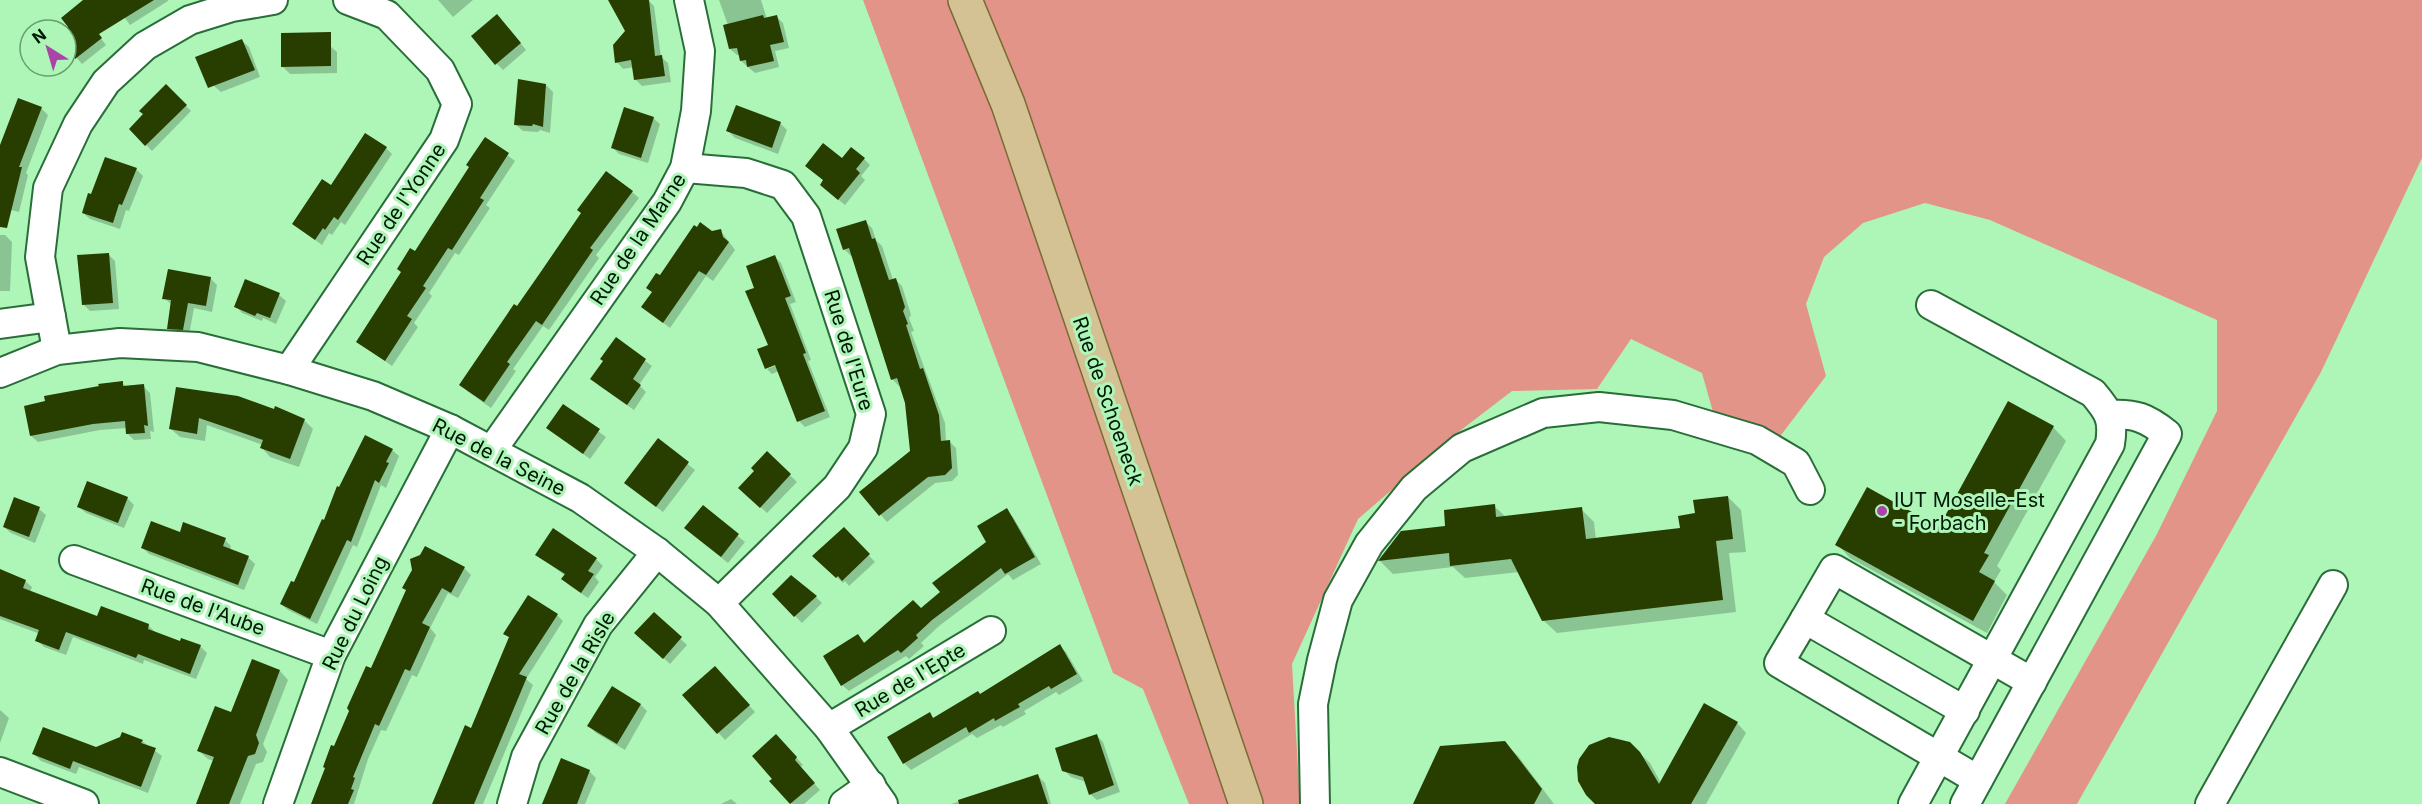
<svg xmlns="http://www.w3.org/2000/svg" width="2422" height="804" font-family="Inter,sans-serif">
<rect width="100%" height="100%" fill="#aef5b8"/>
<!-- forest -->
<polygon fill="#e29489" points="863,0 2422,0 2422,158 2321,372 2077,804 2005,804 2157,534 2217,411 2217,320 1990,220 1925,203 1863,223 1824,257 1806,304 1826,376 1765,456 1713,412 1702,373 1631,339 1597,389 1512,391 1461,430 1358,519 1292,664 1300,804 1189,804 1143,689 1113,673"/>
<!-- shadow -->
<g fill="#0003">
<polygon points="112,0 168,0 168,1 130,25"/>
<polygon points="438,0 473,0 453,17"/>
<polygon points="610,0 648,0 654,6 661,57 668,63 671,82 642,86 636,80 634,67 623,69 617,62 626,31"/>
<polygon points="719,0 761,0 767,19 777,17 783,23 789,48 775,51 779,67 755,73 741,61 740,54 737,55 730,49 728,25"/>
<polygon points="82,14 106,45 82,64 66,46 66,31"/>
<polygon points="503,22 526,50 503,70 497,64"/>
<polygon points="242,41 249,47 260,77 221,92 214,86"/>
<polygon points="330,46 337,52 337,73 290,74 283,67"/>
<polygon points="546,85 553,92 550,133 540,130 538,132 523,131 516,125"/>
<polygon points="166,86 191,111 152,151 131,129"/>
<polygon points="19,100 42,109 48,115 26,173 28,175 19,212 0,207 0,149"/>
<polygon points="653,118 660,124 648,163 619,154 613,148"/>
<polygon points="780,123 787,130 778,154 735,138 728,131"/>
<polygon points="485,139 515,161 486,205 490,208 459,255 455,253 429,293 432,296 414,323 418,327 392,366 357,341 471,168"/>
<polygon points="386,148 392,154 345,225 341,222 332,235 329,233 322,245 294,224 331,187"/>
<polygon points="864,159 870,165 861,176 865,180 845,205 828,191 825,181 842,160"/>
<polygon points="136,169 143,176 129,211 126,210 120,229 90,219 83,213"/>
<polygon points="632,192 639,198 596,255 599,258 549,330 543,326 513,369 516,371 491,408 467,391 461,385 517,308"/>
<polygon points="865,221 872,228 876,240 882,246 893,280 895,279 902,286 911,315 909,318 914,331 911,332 945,423 946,442 949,441 956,448 958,475 952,481 935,483 887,522 861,492 911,451 907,403 901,385 899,386 892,379 853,255 851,256 844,249"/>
<polygon points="720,230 735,250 713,281 706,276 670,328 643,307 653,293 648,288 712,232"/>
<polygon points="0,235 5,235 12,242 10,291 0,291"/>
<polygon points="108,254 115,261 119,309 90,311 83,304"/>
<polygon points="775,257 781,263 796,302 790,304 811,360 808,361 830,417 805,427 799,421 779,371 772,374 767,369 783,363 766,368 770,346 756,289"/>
<polygon points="210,278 217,285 212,312 194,308 189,335 175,335 169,328 172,305 164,298"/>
<polygon points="279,295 286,301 276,324 263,318 262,321 242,313 236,306"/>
<polygon points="616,339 652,366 639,385 646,392 634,410 598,385"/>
<polygon points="122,383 127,387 143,386 150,393 154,432 150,431 151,439 134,440 128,434 127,428 100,430 38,442 31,436 100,387"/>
<polygon points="177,388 304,420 313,429 299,467 270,457 262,448 263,445 207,425 205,441 180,437 171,429"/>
<polygon points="564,406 606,437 590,459 548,428"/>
<polygon points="2053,427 2066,441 1997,566 2001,570 1994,582 2007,595 1987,633 1850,558 1837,544 1939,529"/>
<polygon points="658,440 695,470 663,512 633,489"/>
<polygon points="392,450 399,456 386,488 381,485 357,547 353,545 317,624 288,610 281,604 294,584 325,521"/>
<polygon points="767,453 797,482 767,513 740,488 756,471"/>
<polygon points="1728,497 1741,510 1746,552 1729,553 1736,612 1557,633 1543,620 1519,572 1465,578 1453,567 1393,574 1380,561 1401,532 1447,527 1494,506 1506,517 1581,509 1594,522 1596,540 1681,529 1697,515"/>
<polygon points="127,498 134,505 124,528 86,513 79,507"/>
<polygon points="703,507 745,542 728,563 693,535"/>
<polygon points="39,509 46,515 35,543 11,533 4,527"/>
<polygon points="1006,510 1013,517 1041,564 1013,580 1008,574 939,626 921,643 924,646 909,659 906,656 849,691 842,685 858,636 866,644 921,610 942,592 988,543"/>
<polygon points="844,529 875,562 849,586 845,581 843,583 814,556"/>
<polygon points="181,534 225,540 231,546 230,550 248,557 255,564 244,590 149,554 143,548"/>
<polygon points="537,555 596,559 603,566 595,577 599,582 588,598 570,586 563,579 566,576"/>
<polygon points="421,557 464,568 471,575 458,598 448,593 430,628 436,635 417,677 412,675 386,731 381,730 368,759 354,804 309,804 313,804 335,748 372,670"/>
<polygon points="0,572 25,581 32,587 30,592 98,618 148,625 155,632 181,642 200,646 207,653 196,679 144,660 143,664 73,637 66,655 44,647 37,640 40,634 0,619"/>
<polygon points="774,594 816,597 822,603 802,623"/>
<polygon points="654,614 687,645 670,664 637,633"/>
<polygon points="557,615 563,621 526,679 533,685 483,804 433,804 472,730 510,638 505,634"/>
<polygon points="1059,646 1066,652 1083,681 1059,695 1056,692 1024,711 1026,714 1003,727 1001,725 977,738 972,734 911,770 904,763 929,714 934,719 980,696"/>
<polygon points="252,661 280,671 288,680 263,744 267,752 263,762 256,764 240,804 198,804 214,761 208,759 199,751 232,714"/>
<polygon points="721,675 755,712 725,740 684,695"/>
<polygon points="641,705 647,711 625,750 596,733 589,726"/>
<polygon points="0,710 9,718 0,743"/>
<polygon points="1737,723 1746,733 1706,804 1597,804 1629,743 1650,763 1661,783"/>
<polygon points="1096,735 1103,742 1120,792 1097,800 1090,794 1086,782 1071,777 1064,770"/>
<polygon points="142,741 162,756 148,793 79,767 76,774 41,761 34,754 96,748"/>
<polygon points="1504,742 1518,756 1554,804 1415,804"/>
<polygon points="783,743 803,765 800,767 820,790 804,804 792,804 771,781"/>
<polygon points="561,760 590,772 596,778 585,804 543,804"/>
<polygon points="1038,776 1045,783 1051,804 951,804"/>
<polygon points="731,799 737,804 721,804"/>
</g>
<!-- building -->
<g fill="#283e00">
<polygon points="83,0 154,0 99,34 102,38 75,59 66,48 66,29 68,27 61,18"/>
<polygon points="608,0 649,0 655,56 662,55 665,76 634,80 631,60 615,63 613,45 625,31"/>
<polygon points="497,14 521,43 495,65 471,36"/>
<polygon points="763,15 764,18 777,15 784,42 770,45 774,61 747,67 746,60 740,61 737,48 729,49 723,25"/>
<polygon points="331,32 331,66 281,67 281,33"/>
<polygon points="242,39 255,70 208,88 195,57"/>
<polygon points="518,79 546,84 543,127 533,124 532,126 514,125"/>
<polygon points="166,84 187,105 145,146 129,129 143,114 139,111"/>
<polygon points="18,98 42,107 19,167 22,167 7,228 0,227 0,145"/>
<polygon points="736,105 781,122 772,148 726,131"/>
<polygon points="624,107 654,117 641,158 611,148"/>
<polygon points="365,133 387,147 338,220 334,217 325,230 323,228 315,240 292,224 322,179 331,185"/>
<polygon points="485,137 509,153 480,198 484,200 452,250 448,248 423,286 426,288 407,316 412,319 385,361 356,342 401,272 397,269 410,248 415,251 469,167 466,165"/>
<polygon points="823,143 842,158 851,147 865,158 856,169 860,173 838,200 820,185 823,180 805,166"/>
<polygon points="105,157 137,168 122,205 119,204 113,223 82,213 88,193 91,194"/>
<polygon points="606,171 633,191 590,248 593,250 542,325 536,321 507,362 510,364 484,402 459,385 514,304 517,306 540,273 581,213 577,210"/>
<polygon points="866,220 872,239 875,238 889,280 896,278 905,307 903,311 908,324 906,325 920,369 923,368 939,415 941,441 950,440 952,468 945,475 928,477 879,516 859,492 910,451 905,403 897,378 891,380 849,248 843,250 836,229"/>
<polygon points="700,222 712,231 721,229 723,237 729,242 706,275 699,271 663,323 641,307 652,292 646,288 656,273 660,275 694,225 697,227"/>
<polygon points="109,253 113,303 82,305 77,255"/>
<polygon points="775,255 791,296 785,298 806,353 803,354 825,411 797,422 775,365 765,369 757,349 768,345 745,291 754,288 746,266"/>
<polygon points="168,269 211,277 206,306 188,303 183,330 167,329 171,300 162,299"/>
<polygon points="245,279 280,293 270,318 257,313 255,316 234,307"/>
<polygon points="616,337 646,359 633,379 641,385 627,405 590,379 603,361 600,359"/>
<polygon points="123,381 123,386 144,384 148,426 144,425 145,433 126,434 125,421 93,424 30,436 24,406 45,401 44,396 99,386 98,384"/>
<polygon points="176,387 238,396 274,409 275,406 305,419 290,459 260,448 263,440 199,418 197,434 169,429"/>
<polygon points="2008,401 2054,426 1984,553 1989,555 1979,572 1995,581 1973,621 1835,545 1867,487 1939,527"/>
<polygon points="563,404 600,429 583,454 546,428"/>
<polygon points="365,435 393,449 386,462 389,463 379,483 375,480 351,542 347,540 310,619 280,604 291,581 294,582 322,519 324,520 337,486 339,487"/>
<polygon points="658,438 689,462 656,507 624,483"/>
<polygon points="767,451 791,474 760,508 738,488 754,471 751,468"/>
<polygon points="87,481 128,497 118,523 77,507"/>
<polygon points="1728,496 1733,539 1716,541 1723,600 1542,621 1511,559 1450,566 1449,553 1378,561 1401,531 1445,526 1444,510 1495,504 1496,517 1582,507 1586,539 1680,528 1678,516 1695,513 1693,500"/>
<polygon points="14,497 40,507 29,537 3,527"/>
<polygon points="703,505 739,534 721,557 684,528"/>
<polygon points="1007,508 1035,557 1005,574 1001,568 932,620 916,635 918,638 901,653 898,650 841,686 823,656 858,634 864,643 913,600 921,608 940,592 932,583 986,542 977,526"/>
<polygon points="151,521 180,532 183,522 226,538 223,546 249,556 238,585 141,548"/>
<polygon points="844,527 870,554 842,581 838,576 836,578 812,556"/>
<polygon points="553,528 597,558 588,571 594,574 581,593 561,579 565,574 535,555"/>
<polygon points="425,546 465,567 451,593 442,588 422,623 430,627 410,671 405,669 379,726 375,724 353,777 355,778 351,789 354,790 348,804 311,804 325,768 323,767 331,745 334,746 349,711 347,708 366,666 371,668 406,590 402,588 412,570 410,559 420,555"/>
<polygon points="0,569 26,580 23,588 97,616 101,606 149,624 148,629 180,641 181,638 201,645 190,674 138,654 136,658 66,632 59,650 35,641 39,630 0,616"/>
<polygon points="791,575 817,596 794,617 772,594"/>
<polygon points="528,595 558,614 519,674 527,677 474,804 432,804 465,725 471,728 509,637 503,634"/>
<polygon points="654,612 682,637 663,659 634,633"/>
<polygon points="1060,644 1077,674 1051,689 1049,686 1018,704 1020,707 995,721 994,718 969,733 966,727 903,764 887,737 930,712 933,718 978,691 980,694"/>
<polygon points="252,659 280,670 256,735 259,743 255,754 248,756 229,804 196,804 214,757 197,751 215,706 231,712"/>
<polygon points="715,666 750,705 717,734 682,695"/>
<polygon points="612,686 641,704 617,744 587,726"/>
<polygon points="1704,703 1738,722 1691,804 1595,804 1586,795 1578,781 1577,767 1579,759 1589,745 1609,737 1630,742 1640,752 1659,784"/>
<polygon points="43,727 96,747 120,737 122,732 143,740 141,743 156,748 141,787 73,761 70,769 32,754"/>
<polygon points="776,734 797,757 795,760 815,783 790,804 769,781 772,779 752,756"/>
<polygon points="1097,734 1114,785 1089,795 1083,777 1062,771 1055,748"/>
<polygon points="1505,741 1542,789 1534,804 1413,804 1440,746"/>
<polygon points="561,758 590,770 577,804 542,804"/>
<polygon points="1038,774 1048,804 959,804 958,800"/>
</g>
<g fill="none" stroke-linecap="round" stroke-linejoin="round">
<!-- minor casing -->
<g stroke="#296e39" stroke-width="32">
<g id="minor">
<polyline points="685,168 746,173 783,185 806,216 871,414 863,448 837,487 719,603"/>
<polyline points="0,324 51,317"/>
<polyline points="57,350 40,257 48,188 78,124 106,82 145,46 190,20 232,7 273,0"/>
<polyline points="289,370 444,140 457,104 440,70 387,15 348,0"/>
<polyline points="0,373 57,350 120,343 198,347 289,370 373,396 450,429 580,498 657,552 719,603 829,728 883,804"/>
<polyline points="492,450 667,202 685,168 696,111 700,51 689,0"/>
<polyline points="74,560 331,655"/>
<polyline points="1805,619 1779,663 1978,780"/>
<polyline points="1965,711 1805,619 1834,569 2032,682"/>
<polyline points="829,728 991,631"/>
<polyline points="0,772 84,804"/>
<polyline points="278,804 331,655 450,429"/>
<polyline points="512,804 526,757 598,625 657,552"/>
<polyline points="844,804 871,785"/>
<polyline points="1315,804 1313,704 1322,660 1338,600 1369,544 1414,488 1462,448 1543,413 1599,407 1673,415 1757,440 1796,463 1810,490"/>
<path d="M 1913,804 L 2110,444 C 2114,419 2109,412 2093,393 L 1931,305"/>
<path d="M 1965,804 L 2167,434 C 2147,418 2135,413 2109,415"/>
<polyline points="2210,804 2333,585"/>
</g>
</g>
<!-- major casing -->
<g stroke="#776c33" stroke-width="36">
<polyline id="major" points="965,0 1008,104 1246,804"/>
</g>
<!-- minor -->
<use href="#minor" stroke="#fff" stroke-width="28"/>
<!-- major -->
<use href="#major" stroke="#d4c294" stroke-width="33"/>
</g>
<!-- markers -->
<circle fill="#aa44a8" stroke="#aef5b8" stroke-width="2" cx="1882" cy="511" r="6"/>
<g text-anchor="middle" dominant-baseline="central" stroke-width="6" stroke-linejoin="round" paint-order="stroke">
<!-- street labels -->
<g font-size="20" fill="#001905" stroke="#aef5b8">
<text transform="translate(401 204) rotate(-56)">Rue de l'Yonne</text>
<text transform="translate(638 239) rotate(-56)">Rue de la Marne</text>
<text transform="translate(849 350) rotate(73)">Rue de l'Eure</text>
<text transform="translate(1108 401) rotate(71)">Rue de Schoeneck</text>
<text transform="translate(499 457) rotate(27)">Rue de la Seine</text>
<text transform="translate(203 607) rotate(20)">Rue de l'Aube</text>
<text transform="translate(355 613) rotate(-64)">Rue du Loing</text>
<text transform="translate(575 673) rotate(-60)">Rue de la Risle</text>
<text transform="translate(910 680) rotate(-31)">Rue de l'Epte</text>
</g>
<!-- poi labels -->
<g font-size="20" fill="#001905" stroke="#aef5b8" text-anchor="start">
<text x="1894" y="500">IUT Moselle-Est<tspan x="1894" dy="23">- Forbach</tspan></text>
</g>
</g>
<!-- north arrow -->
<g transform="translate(48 48) rotate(323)"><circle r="28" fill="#aef5b8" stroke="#689d70" stroke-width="1.5"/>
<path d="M0-4.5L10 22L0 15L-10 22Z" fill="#aa44a8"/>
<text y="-9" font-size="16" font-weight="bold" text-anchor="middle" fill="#001905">N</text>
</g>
</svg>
